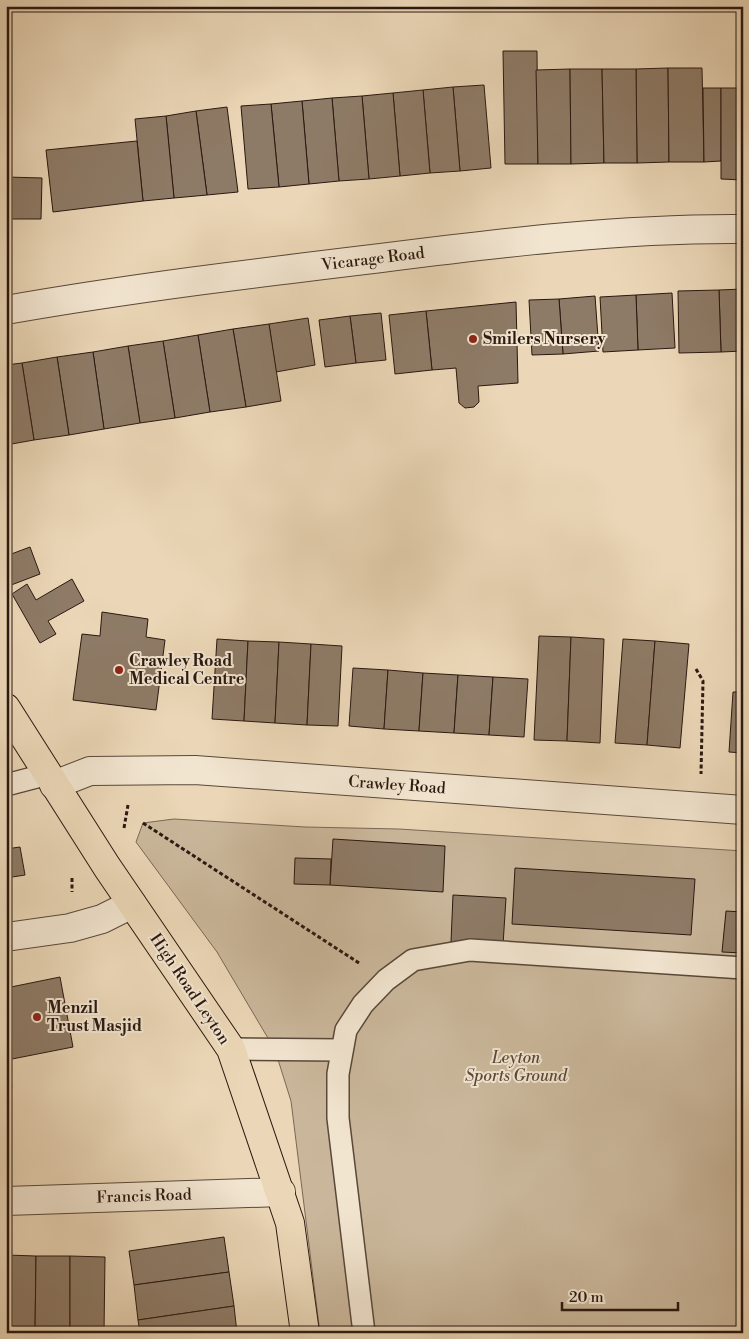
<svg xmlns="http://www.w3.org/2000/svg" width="749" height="1339" font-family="'Libre Bodoni',serif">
<rect width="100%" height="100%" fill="#ebd7b7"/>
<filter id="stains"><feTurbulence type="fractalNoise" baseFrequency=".004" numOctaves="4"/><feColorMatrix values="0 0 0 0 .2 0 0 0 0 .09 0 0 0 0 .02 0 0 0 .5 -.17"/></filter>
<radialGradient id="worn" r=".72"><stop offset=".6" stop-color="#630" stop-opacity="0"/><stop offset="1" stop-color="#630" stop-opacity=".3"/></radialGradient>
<!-- green -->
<polygon fill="#cab79b" stroke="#7a6856" points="174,819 305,827 399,829 743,851 743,1333 320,1333 291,1101 275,1050 217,952 136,842 143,823"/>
<!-- building -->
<g fill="#8e7b67" stroke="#2a1810">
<polygon points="503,51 537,51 538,164 505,164"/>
<polygon points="668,68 669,162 637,163 636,69"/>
<polygon points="668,68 702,68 704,162 669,162"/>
<polygon points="570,69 571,164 538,164 536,70"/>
<polygon points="570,69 602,69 604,163 571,164"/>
<polygon points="602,69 636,69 637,163 604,163"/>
<polygon points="484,85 491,168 460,171 453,87"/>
<polygon points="453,87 460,171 430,173 423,90"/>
<polygon points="703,88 721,88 721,161 704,162"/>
<polygon points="721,88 743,88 743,180 721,179"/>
<polygon points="423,90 430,173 400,176 393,93"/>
<polygon points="393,93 400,176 369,179 362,96"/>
<polygon points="362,96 369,179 339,181 332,98"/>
<polygon points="332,98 339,181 309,184 302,101"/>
<polygon points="302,101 309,184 279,187 271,104"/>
<polygon points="271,104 279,187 248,189 241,106"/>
<polygon points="227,107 238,192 207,195 196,111"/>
<polygon points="196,111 207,195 174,198 166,116"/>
<polygon points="166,116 174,198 143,201 135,119"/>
<polygon points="137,141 143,201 53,212 46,150"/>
<polygon points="6,177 42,178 41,219 6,219"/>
<polygon points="743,289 743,351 721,352 719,290"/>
<polygon points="719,290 721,352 679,353 678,291"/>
<polygon points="672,293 675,348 638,350 636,295"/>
<polygon points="636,295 638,350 603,352 600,297"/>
<polygon points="595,296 599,351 563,354 559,299"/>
<polygon points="559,299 563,354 532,355 529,300"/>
<polygon points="516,302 518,383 478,386 479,402 474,407 465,408 459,403 456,368 432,370 426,311"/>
<polygon points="426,311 432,370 395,374 389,315"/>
<polygon points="381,313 386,360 356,363 350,316"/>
<polygon points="350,316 356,363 325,367 319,320"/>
<polygon points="308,318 315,365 276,372 269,324"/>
<polygon points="269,324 281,401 246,407 233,329"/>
<polygon points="233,329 246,407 210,412 198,335"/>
<polygon points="198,335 210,412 175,418 163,341"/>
<polygon points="163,341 175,418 140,423 128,346"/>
<polygon points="128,346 140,423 104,429 93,352"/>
<polygon points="93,352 104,429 69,435 57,357"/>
<polygon points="57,357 69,435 34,440 22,363"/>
<polygon points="22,363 34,440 6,445 6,365"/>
<polygon points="30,547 40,574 6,587 6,556"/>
<polygon points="72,579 84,601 48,621 56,634 40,643 12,594 27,584 36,600"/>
<polygon points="102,612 148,619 146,637 165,640 156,710 73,700 82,634 100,636"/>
<polygon points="539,636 571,637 567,741 534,740"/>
<polygon points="571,637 604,639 600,743 567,741"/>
<polygon points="217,639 248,641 244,721 212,719"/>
<polygon points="623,639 655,641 647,745 615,743"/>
<polygon points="248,641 279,642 275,723 244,721"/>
<polygon points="655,641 689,644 680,748 647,745"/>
<polygon points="279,642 311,644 307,725 275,723"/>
<polygon points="311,644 342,646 338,726 307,725"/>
<polygon points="353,668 388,670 384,729 349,726"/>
<polygon points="388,670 423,673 419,731 384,729"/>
<polygon points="423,673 458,675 454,733 419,731"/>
<polygon points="458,675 493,677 489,735 454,733"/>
<polygon points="493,677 528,679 524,737 489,735"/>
<polygon points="733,692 743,692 743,753 729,752"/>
<polygon points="333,839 445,846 443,892 330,885"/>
<polygon points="20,847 25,875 6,878 6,849"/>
<polygon points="295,858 331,859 330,885 294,884"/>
<polygon points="515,868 695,879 691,935 512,924"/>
<polygon points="453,895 506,898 503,945 451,942"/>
<polygon points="726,911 743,912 743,953 722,952"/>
<polygon points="60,977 73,1047 7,1060 12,1087 6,1088 6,988"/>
<polygon points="224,1237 229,1272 134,1285 129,1251"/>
<polygon points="6,1255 36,1256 35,1333 6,1333"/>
<polygon points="36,1256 70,1256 70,1333 35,1333"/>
<polygon points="70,1256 105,1257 104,1333 70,1333"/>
<polygon points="229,1272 234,1306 138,1320 134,1285"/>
<polygon points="234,1306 237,1333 140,1333 138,1320"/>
</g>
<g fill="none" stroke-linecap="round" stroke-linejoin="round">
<!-- service casing -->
<g stroke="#5a483a" stroke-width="24">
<g id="service">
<polyline points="6,785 48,774"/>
<polyline points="231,1049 340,1050"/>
<polyline points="364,1333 338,1118 338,1074 346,1030 363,1004 386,980 413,960 470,950 743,968"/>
</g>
</g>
<!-- minor casing -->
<g stroke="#5a483a" stroke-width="30">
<g id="minor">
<path d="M 6,310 C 131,288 256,273 381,258 C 500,243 622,228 743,229"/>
<polyline points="54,785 90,771 195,770 743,810"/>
<polyline points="6,937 70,928 102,919 132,904"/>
<polyline points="6,1201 281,1192"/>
</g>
</g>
<!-- primary casing -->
<g stroke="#2a1810" stroke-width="30">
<polyline id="primary" points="6,708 107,867 231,1049 290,1223 305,1333"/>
</g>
<!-- path -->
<g stroke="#2a1810" stroke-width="3" stroke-dasharray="4 2.5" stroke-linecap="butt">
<polyline points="696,669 703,681 701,774"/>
<polyline points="143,823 359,963"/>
<polyline points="124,828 128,805"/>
<polyline points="72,878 72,892"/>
</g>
<!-- service -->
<use href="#service" stroke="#f2e5d0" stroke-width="21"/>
<!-- minor -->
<use href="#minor" stroke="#f2e5d0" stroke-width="28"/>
<!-- primary -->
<use href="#primary" stroke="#ebd7b7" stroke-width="28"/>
</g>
<!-- markers -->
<g fill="#8f2418" stroke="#f2e5d0" stroke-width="2">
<circle cx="473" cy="339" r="5"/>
<circle cx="119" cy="670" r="5"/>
<circle cx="37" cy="1017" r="5"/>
</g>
<g text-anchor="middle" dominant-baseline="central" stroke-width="4" stroke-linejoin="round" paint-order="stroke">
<!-- street labels -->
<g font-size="16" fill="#2a1810" stroke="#f2e5d0">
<text transform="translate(373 259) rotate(-7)">Vicarage Road</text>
<text transform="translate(397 785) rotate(4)">Crawley Road</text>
<text transform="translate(190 989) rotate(56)">High Road Leyton</text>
<text transform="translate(144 1196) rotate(-2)">Francis Road</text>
</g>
<!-- poi labels -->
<g font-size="16" font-weight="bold" fill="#2a1810" stroke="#f2e5d0" text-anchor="start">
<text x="483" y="339">Smilers Nursery</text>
<text x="129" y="661">Crawley Road<tspan x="129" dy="18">Medical Centre</tspan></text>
<text x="47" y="1008">Menzil<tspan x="47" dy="18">Trust Masjid</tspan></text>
</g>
<!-- park labels -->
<g font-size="16" font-style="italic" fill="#5a483a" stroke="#f2e5d0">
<text x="516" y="1058">Leyton<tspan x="516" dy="18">Sports Ground</tspan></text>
</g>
</g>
<!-- margin -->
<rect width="749" height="1339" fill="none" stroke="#ebd7b7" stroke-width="25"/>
<rect x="8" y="8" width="734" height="1324" fill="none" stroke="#2a1810" stroke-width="2.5"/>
<rect x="12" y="12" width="724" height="1314" fill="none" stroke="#2a1810"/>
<!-- scale -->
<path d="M562 1302v8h116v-8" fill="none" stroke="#2a1810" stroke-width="2.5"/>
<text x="569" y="1302" font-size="15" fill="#2a1810" stroke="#f2e5d0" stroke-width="4" paint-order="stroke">20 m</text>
<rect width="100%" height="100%" filter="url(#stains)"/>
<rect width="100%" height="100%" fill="url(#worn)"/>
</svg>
